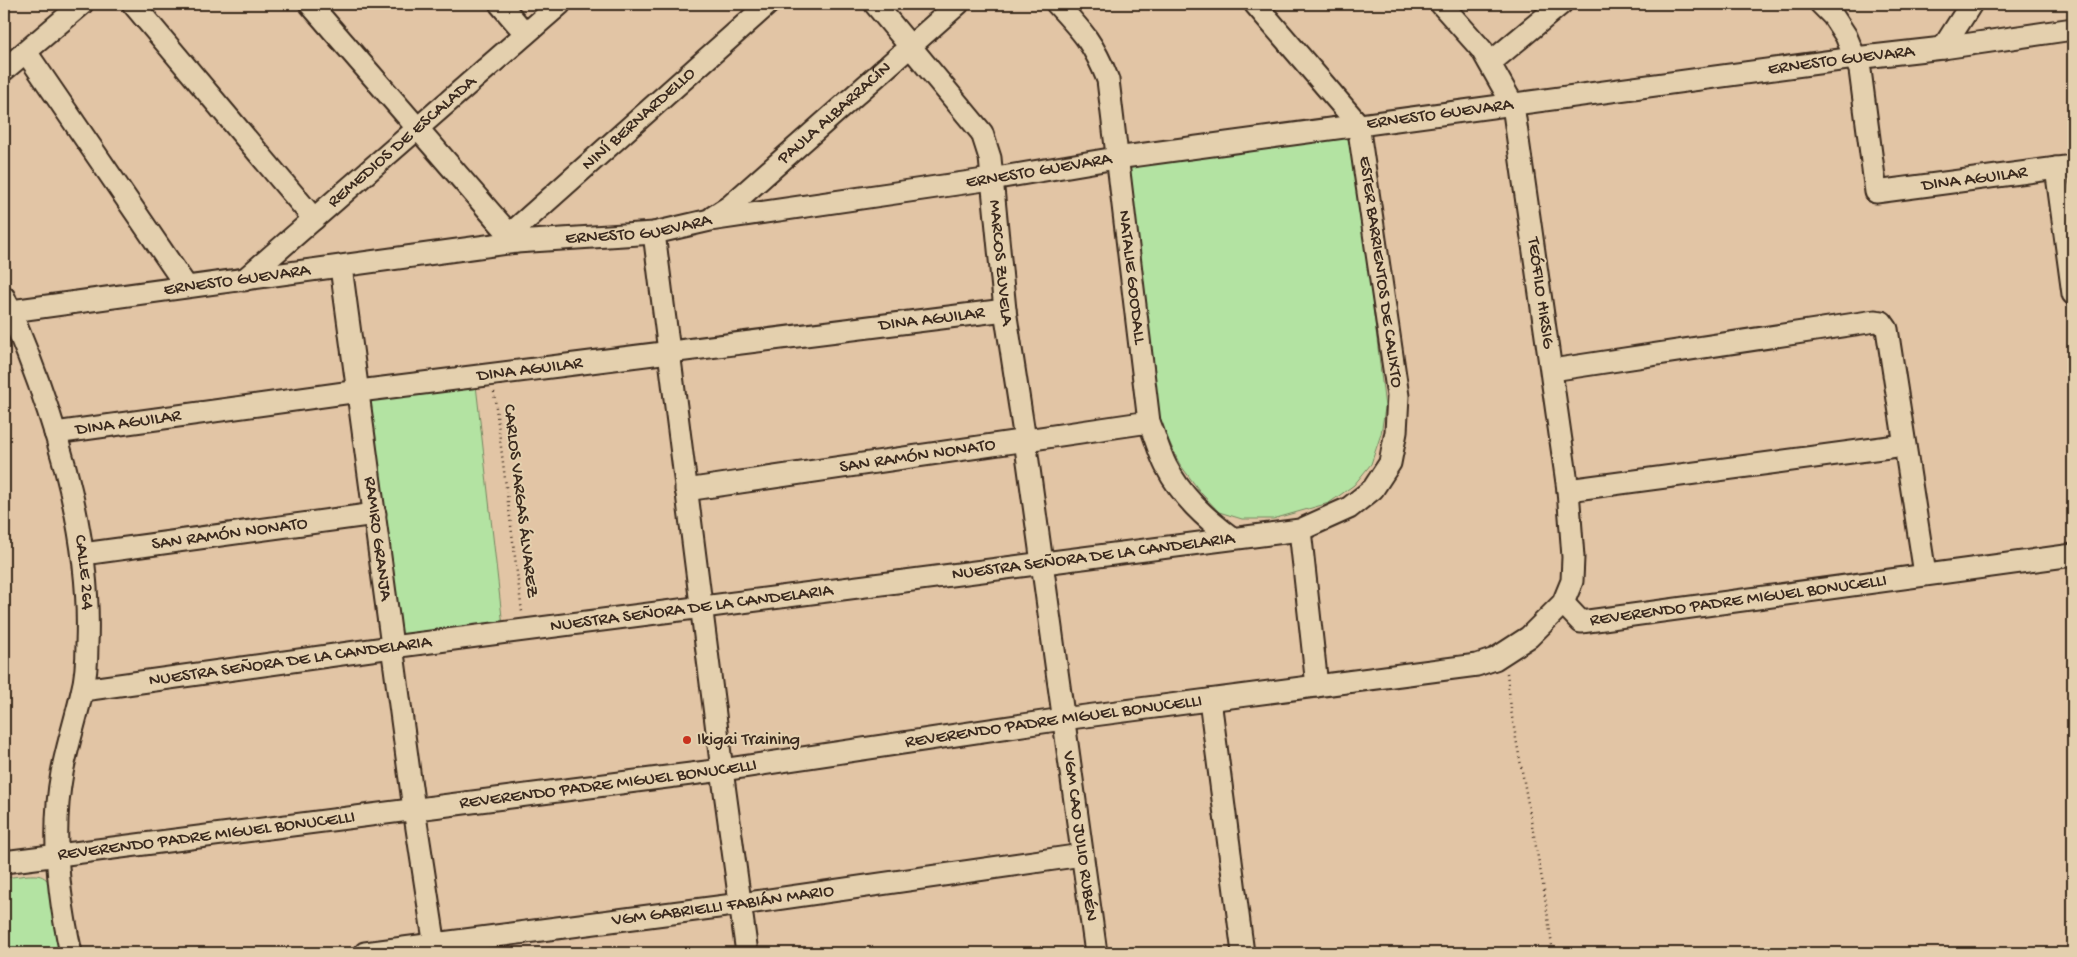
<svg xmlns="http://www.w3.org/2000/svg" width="2077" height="957" font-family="'Gochi Hand',sans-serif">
<rect width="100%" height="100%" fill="#e2c5a5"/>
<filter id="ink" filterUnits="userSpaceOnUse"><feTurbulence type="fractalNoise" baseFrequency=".02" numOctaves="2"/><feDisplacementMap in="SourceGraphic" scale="10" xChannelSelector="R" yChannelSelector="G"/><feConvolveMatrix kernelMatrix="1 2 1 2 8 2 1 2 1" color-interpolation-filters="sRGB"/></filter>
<g filter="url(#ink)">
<!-- green -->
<g fill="#b3e3a2" stroke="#778660">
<polygon points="1353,131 1385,408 1381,434 1371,464 1354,485 1329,503 1273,519 1242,519 1219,512 1201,493 1179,463 1159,419 1124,161"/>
<polygon points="476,385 503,626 399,639 368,397"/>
<path d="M 28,875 C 35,875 41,874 47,880 C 55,887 57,939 60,953 L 4,953 L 4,878 Z"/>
</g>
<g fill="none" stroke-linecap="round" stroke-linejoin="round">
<!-- minor casing -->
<g stroke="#3b2a1e" stroke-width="25">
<g id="minor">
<polyline points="133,4 314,219"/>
<polyline points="310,4 516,242"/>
<polyline points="500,4 525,33"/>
<path id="s1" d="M 875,4 L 982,133 L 990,158 L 1005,310 L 1025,440 L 1096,953"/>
<path id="s2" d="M 1057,4 C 1083,32 1094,44 1108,80 L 1149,422 C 1155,436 1159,452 1166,466 C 1181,496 1205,518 1232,538"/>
<path id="s3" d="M 1821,4 L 1833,16 L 1846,36 L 1860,70 L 1876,192 L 2073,166"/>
<polyline points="1943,48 1971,4"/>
<polyline points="26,52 186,286"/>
<polyline points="1490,63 1561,4"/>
<polyline points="4,70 82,4"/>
<polyline points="2056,168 2073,294"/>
<path id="s4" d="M 713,217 L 730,206 L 958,4"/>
<polyline points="654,233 722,770 747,953"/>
<path id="s5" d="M 509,235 L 768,4"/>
<path id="s6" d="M 341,267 L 414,809 L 436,953"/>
<path id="s7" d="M 244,280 L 560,4"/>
<path id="s8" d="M 4,297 C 50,401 92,529 87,644 C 87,659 86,677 82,692 C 76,719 67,746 62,773 C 51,833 58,894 71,953"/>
<path id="s9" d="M 4,312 L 516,242 L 654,233 L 710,220 L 991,179 L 1116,158 L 1855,58 L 1943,48 L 2073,29"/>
<polyline points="1552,370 1875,321 1882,322 1887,329 1925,574"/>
<path id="s10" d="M 55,433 L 359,391 L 1005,310"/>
<path id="s11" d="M 686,490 L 1149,422"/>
<polyline points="1568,490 1904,445"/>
<polyline points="1300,530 1317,686"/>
<path id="s12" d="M 83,554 L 375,514"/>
<path id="s13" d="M 1563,603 L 1581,622 L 2073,555"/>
<path id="s14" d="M 83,690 L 392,647 L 1300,530 L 1349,508 L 1373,489 L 1390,463 L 1396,432 L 1398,396 L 1358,124 L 1255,4"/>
<polyline points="1210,700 1243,953"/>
<path id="s15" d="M 4,862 L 722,770 L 1063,719 L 1477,665 L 1495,659 L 1529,637 L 1563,603 L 1572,581 L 1573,557 L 1568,490 L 1513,105 L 1482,50 L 1441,4"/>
<path id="s16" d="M 365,953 L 741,904 L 1082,855"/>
</g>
</g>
<!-- path -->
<g stroke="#3b2a1e" stroke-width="2.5" stroke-dasharray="1 4" stroke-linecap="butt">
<polyline points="494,392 522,612"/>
<polyline points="1507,673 1512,717 1544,890 1553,953"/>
</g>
<!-- minor -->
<use href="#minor" stroke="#e4d0ae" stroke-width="21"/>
</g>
</g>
<!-- markers -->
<circle fill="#c8321e" stroke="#e4d0ae" stroke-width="2" cx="687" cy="740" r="5"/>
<g text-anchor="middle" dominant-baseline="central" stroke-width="4" stroke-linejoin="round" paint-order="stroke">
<!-- street labels -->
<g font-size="18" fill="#3b2a1e" stroke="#e4d0ae">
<text stroke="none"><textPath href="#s9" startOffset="1855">ERNESTO GUEVARA</textPath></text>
<text stroke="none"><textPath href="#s4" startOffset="160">PAULA ALBARRACÍN</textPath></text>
<text stroke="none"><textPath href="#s9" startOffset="1450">ERNESTO GUEVARA</textPath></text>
<text stroke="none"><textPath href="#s5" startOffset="174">NINÍ BERNARDELLO</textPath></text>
<text stroke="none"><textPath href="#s7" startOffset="210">REMEDIOS DE ESCALADA</textPath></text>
<text stroke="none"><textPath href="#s9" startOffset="1045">ERNESTO GUEVARA</textPath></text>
<text stroke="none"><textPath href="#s3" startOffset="300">DINA AGUILAR</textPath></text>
<text stroke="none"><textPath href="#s9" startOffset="640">ERNESTO GUEVARA</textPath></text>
<text stroke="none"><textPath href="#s1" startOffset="299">MARCOS ZUVELA</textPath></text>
<text transform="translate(1380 272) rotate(82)">ESTER BARRIENTOS DE CALIXTO</text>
<text stroke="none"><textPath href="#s2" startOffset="291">NATALIE GOODALL</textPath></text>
<text stroke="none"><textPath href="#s9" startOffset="235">ERNESTO GUEVARA</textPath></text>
<text transform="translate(1540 293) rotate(82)">TEÓFILO HIRSIG</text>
<text stroke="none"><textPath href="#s10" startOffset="884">DINA AGUILAR</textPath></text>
<text stroke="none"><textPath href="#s10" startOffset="479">DINA AGUILAR</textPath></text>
<text stroke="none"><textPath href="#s10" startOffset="74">DINA AGUILAR</textPath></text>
<text stroke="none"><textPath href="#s11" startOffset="234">SAN RAMÓN NONATO</textPath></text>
<text transform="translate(520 501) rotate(83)">CARLOS VARGAS ÁLVAREZ</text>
<text stroke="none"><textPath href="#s12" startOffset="148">SAN RAMÓN NONATO</textPath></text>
<text stroke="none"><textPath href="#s6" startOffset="274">RAMIRO GRANJA</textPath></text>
<text stroke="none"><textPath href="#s14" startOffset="1019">NUESTRA SEÑORA DE LA CANDELARIA</textPath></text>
<text stroke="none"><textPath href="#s8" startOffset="288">CALLE 264</textPath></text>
<text stroke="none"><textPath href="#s13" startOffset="185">REVERENDO PADRE MIGUEL BONUCELLI</textPath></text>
<text stroke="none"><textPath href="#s14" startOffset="614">NUESTRA SEÑORA DE LA CANDELARIA</textPath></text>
<text stroke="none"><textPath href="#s14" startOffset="209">NUESTRA SEÑORA DE LA CANDELARIA</textPath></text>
<text stroke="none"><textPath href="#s15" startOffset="1059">REVERENDO PADRE MIGUEL BONUCELLI</textPath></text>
<text stroke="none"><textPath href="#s15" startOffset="609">REVERENDO PADRE MIGUEL BONUCELLI</textPath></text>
<text stroke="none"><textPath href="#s15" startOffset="204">REVERENDO PADRE MIGUEL BONUCELLI</textPath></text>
<text stroke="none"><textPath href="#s1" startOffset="878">VGM CAO JULIO RUBÉN</textPath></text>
<text stroke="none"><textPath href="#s16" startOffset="361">VGM GABRIELLI FABIÁN MARIO</textPath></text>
</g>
<!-- poi labels -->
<g font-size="18" fill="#3b2a1e" stroke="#e4d0ae" text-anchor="start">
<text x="697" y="740">Ikigai Training</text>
</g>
</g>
<!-- margin -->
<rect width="2077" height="957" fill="none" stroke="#e4d0ae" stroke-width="20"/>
<rect x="10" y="10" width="2057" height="937" fill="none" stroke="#3b2a1e" stroke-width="2" filter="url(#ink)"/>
</svg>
